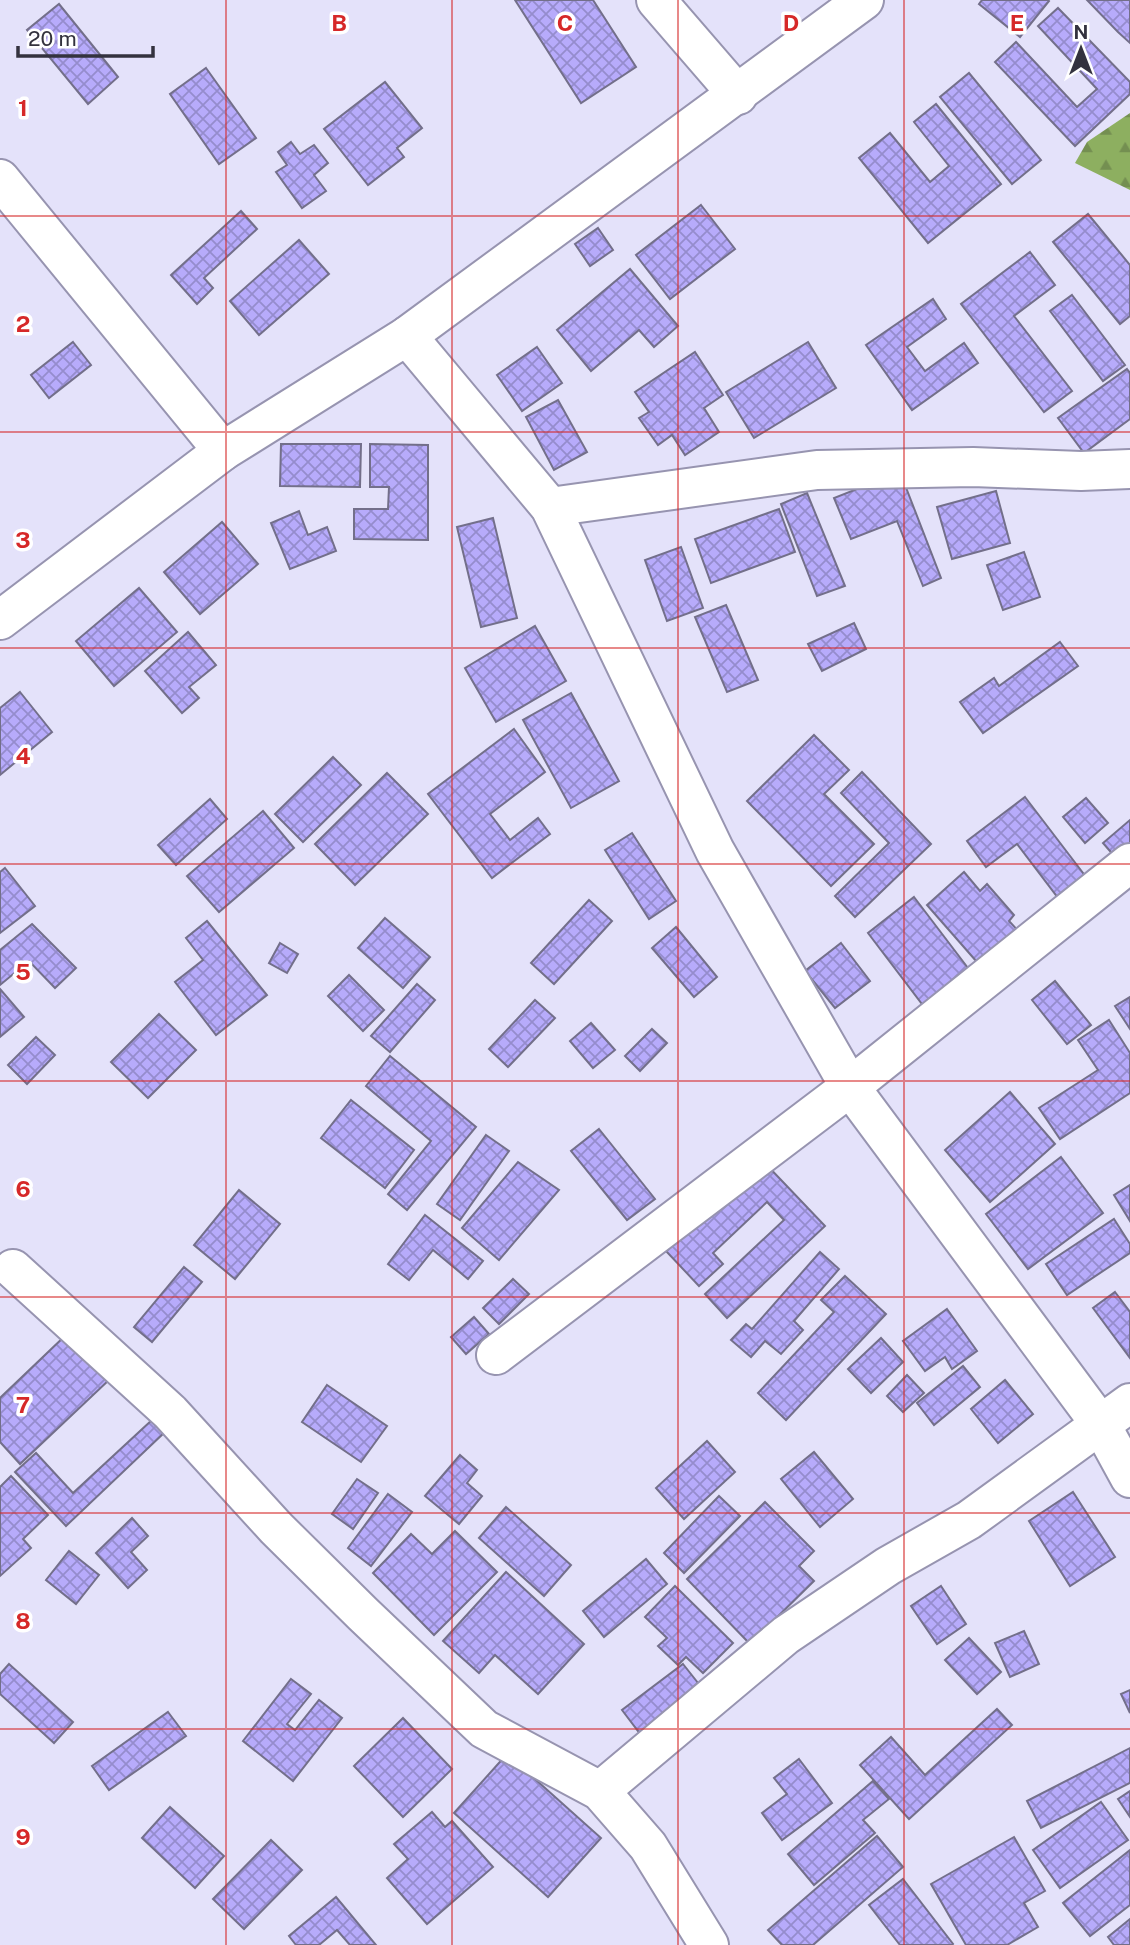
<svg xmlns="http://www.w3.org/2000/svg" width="1130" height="1945" font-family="'Public Sans',sans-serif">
<defs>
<pattern id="forest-firs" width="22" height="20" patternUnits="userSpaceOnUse" patternTransform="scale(1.75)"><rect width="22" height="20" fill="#8daf60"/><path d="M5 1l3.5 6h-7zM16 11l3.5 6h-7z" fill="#748f51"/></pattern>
<pattern id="building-cross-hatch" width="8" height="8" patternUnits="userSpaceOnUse" patternTransform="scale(1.75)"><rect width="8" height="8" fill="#b7abfb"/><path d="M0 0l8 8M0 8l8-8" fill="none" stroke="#958ccd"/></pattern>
</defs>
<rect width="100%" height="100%" fill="#e4e2fa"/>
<!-- forest -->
<polygon fill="url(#forest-firs)" points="1130,113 1130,190 1075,163 1087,142"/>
<!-- building -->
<g fill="url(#building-cross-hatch)" stroke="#736f8a" stroke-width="2">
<polygon points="515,0 593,0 636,67 581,103"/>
<polygon points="982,0 1048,0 1049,1 1020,37 979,4"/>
<polygon points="1087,0 1130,0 1130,43 1118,32"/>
<polygon points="59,4 118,77 88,104 27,30"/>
<polygon points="1058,8 1130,82 1130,94 1075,146 995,62 1016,42 1077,107 1097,89 1038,26"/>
<polygon points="206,68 256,138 219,164 170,94"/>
<polygon points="969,73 1041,160 1012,184 940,97"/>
<polygon points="385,82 422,128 397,148 404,157 368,185 324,129"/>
<polygon points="936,104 1001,184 928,243 859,158 890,133 930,182 949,166 914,122"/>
<polygon points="291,142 300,154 314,145 328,163 314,175 326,191 302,208 276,172 287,165 278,152"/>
<polygon points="701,205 735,249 670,299 636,255"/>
<polygon points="241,211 257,229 204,278 213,288 197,304 171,275"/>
<polygon points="1088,214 1130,265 1130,316 1120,324 1053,242"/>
<polygon points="598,228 613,250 590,266 575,244"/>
<polygon points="299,240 329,274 259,335 230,301"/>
<polygon points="1030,252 1055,285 1014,316 1072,391 1044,412 961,304"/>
<polygon points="630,269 678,326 654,347 639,330 591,371 557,330"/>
<polygon points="1072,295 1125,365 1103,381 1050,311"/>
<polygon points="933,299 946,319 907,347 925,371 964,343 978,363 912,410 866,345"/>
<polygon points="73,342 91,365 49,398 31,375"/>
<polygon points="808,342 836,388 754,438 726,392"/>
<polygon points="537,347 562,383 522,411 497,375"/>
<polygon points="695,352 723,395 704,408 719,432 685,455 672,435 658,445 639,418 649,412 635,392"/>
<polygon points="1127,369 1130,373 1130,419 1084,453 1058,418"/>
<polygon points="558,400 587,452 554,470 526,417"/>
<polygon points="281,444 361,444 360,487 280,486"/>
<polygon points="370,444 428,445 428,540 354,539 354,509 388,509 389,487 370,487"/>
<polygon points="900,472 941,578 923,586 897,521 851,539 834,498"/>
<polygon points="996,491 1010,543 952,559 937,507"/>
<polygon points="807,493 845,586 817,596 781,504"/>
<polygon points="779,509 795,552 711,583 695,539"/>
<polygon points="299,511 308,535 327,527 336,551 290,569 271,523"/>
<polygon points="493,518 517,618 481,627 457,527"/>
<polygon points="222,522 258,564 200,614 164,572"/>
<polygon points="681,547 703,608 667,621 645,560"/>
<polygon points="1024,552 1040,597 1003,610 987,565"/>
<polygon points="139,588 177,632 114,686 76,641"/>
<polygon points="726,605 758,680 727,692 695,617"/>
<polygon points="854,623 866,649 822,671 808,644"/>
<polygon points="535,626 566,681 496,722 465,668"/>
<polygon points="188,632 216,665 189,687 199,698 182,713 145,671"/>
<polygon points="1060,642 1078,666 983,733 960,702 994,678 999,686"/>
<polygon points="20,692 52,732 0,775 0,708"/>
<polygon points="571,693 619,781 571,808 523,720"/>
<polygon points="514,729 545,772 490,814 510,840 538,818 550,834 492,878 428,794"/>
<polygon points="814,735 849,770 824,794 874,844 831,886 747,801"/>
<polygon points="333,757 361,785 303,842 275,814"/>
<polygon points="862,772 931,844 855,917 835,896 889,843 841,793"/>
<polygon points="387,773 428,814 355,885 315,844"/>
<polygon points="1025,797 1096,890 1068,911 1017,844 986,867 967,841"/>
<polygon points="1086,798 1108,823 1085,843 1063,817"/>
<polygon points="210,799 227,819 176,865 158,845"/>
<polygon points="263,811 294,848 219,912 187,876"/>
<polygon points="1130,820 1130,860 1123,866 1103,843"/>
<polygon points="632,833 676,901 649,919 605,850"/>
<polygon points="5,868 35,906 0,933 0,872"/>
<polygon points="964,872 980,891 987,884 1014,915 1009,921 1023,936 984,970 927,905"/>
<polygon points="914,897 971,972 925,1008 868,933"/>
<polygon points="589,900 612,921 554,984 531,963"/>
<polygon points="385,918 430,957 403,988 358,948"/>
<polygon points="207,921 267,995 216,1035 175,982 203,960 186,938"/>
<polygon points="32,924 76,968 55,988 29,961 0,985 0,950"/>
<polygon points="676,927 717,977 694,997 652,948"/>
<polygon points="280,943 298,954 287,973 269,963"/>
<polygon points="841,943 870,981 835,1008 805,971"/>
<polygon points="349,975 384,1010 363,1031 328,996"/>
<polygon points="1055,981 1091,1025 1067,1044 1032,1000"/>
<polygon points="417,984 435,1000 390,1052 371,1036"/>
<polygon points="0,989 24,1017 0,1037"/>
<polygon points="1130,997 1130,1029 1115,1006"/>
<polygon points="535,1000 555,1018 508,1067 489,1049"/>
<polygon points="159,1014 196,1050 148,1098 111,1062"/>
<polygon points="1109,1020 1130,1053 1130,1093 1060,1139 1039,1108 1098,1070 1078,1040"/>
<polygon points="591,1023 615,1050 593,1068 570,1041"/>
<polygon points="652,1029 667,1043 640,1071 625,1056"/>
<polygon points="36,1037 55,1055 27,1084 8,1065"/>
<polygon points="390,1056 476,1127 407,1210 388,1194 431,1141 366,1086"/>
<polygon points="1010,1092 1055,1144 990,1202 945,1150"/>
<polygon points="351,1100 414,1150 385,1188 321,1138"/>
<polygon points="599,1129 655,1199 627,1220 571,1151"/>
<polygon points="486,1135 509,1151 460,1220 437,1204"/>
<polygon points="1061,1157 1103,1213 1028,1269 986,1214"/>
<polygon points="762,1160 825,1226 727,1318 705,1294 784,1220 767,1202 713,1253 723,1264 699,1286 666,1251"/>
<polygon points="518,1162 559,1190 499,1260 462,1228"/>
<polygon points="1130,1185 1130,1221 1114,1195"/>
<polygon points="239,1190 280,1224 235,1279 194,1245"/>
<polygon points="425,1215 483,1261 468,1279 433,1250 409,1280 388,1264"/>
<polygon points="1114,1219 1130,1244 1130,1253 1067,1295 1046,1264"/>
<polygon points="820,1252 839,1269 794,1321 803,1330 781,1354 765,1341 751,1357 731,1340 746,1324 752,1329"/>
<polygon points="184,1267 202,1282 152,1342 134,1327"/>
<polygon points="845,1276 886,1314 786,1420 758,1393 834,1312 821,1300"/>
<polygon points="513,1279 529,1294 499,1324 483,1308"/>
<polygon points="1115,1292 1130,1312 1130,1358 1093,1308"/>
<polygon points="947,1309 977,1351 952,1369 945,1357 925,1371 903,1341"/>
<polygon points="474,1317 489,1334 466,1354 451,1337"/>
<polygon points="67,1334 109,1380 20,1464 0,1442 0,1398"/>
<polygon points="881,1338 903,1362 871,1393 848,1369"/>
<polygon points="963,1366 980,1387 934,1425 917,1403"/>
<polygon points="907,1375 924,1393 903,1412 887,1396"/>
<polygon points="1005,1380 1033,1414 998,1443 971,1409"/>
<polygon points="327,1385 387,1426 361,1462 302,1422"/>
<polygon points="152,1420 164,1433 66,1526 15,1472 36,1453 73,1493"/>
<polygon points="707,1441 735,1472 684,1519 656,1488"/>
<polygon points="814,1452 853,1499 820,1527 781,1479"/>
<polygon points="460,1455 477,1470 467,1483 482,1496 459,1524 425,1496"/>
<polygon points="11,1476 48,1515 23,1539 31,1548 0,1576 0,1487"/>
<polygon points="357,1479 378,1493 353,1529 332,1514"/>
<polygon points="1073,1492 1115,1557 1070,1586 1029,1521"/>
<polygon points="388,1494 412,1512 371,1566 348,1548"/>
<polygon points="719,1496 740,1516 684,1573 664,1553"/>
<polygon points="765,1502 814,1551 799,1566 814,1581 750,1644 687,1579"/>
<polygon points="506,1507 571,1565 544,1596 479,1538"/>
<polygon points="132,1518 148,1536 131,1552 147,1570 128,1588 96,1553"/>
<polygon points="455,1531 497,1572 434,1635 373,1573 411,1534 432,1554"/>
<polygon points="69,1551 99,1575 76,1604 46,1580"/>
<polygon points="646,1559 667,1584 604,1637 583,1611"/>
<polygon points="506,1572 584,1644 538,1694 495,1655 479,1673 443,1641"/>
<polygon points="675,1586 733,1643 703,1673 686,1657 678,1665 658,1646 667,1638 645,1617"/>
<polygon points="941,1586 966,1624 937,1644 911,1606"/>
<polygon points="1024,1631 1039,1664 1010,1677 995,1643"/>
<polygon points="969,1638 1001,1672 977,1694 945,1660"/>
<polygon points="9,1664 73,1722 54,1743 0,1694 0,1674"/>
<polygon points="683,1664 702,1688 641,1735 622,1710"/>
<polygon points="291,1679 311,1694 287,1724 295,1730 319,1700 342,1718 293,1781 243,1741"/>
<polygon points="1130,1690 1130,1713 1121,1694"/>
<polygon points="997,1709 1012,1725 909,1819 860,1765 891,1737 925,1775"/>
<polygon points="168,1712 186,1736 109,1790 92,1766"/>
<polygon points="403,1718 452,1769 403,1817 354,1766"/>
<polygon points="1130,1748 1130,1783 1041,1828 1027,1801"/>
<polygon points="507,1754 601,1838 548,1897 454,1813"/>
<polygon points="799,1759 832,1803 782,1840 762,1813 787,1794 774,1778"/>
<polygon points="873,1781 889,1799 863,1820 875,1833 814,1885 788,1854"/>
<polygon points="1130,1791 1130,1817 1118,1799"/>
<polygon points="1101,1802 1128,1840 1060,1888 1033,1850"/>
<polygon points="170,1807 224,1856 195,1888 142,1838"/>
<polygon points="432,1812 445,1827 452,1821 493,1867 427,1924 387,1878 408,1859 394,1844"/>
<polygon points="877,1836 903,1867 813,1945 782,1945 768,1930"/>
<polygon points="1014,1837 1045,1891 1024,1903 1038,1927 1007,1945 966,1945 931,1884"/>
<polygon points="271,1840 302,1870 244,1929 213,1899"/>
<polygon points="1130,1850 1130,1905 1090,1936 1063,1903"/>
<polygon points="903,1879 953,1944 952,1945 900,1945 869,1905"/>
<polygon points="336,1897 376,1945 350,1945 337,1930 319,1945 296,1945 289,1936"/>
<polygon points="1130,1919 1130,1945 1114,1945 1108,1937"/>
</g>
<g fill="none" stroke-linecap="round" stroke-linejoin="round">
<!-- minor casing -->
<g stroke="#9794b0" stroke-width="42">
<g id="minor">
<polyline points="656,0 738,95"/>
<polyline points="0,179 223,451"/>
<polyline points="407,336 550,507 715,851 850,1087 1101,1425 1130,1478"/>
<polyline points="550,507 817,470 973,467 1081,471 1130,469"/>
<polyline points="0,620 223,451 407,336 864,0"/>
<polyline points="13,1269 170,1412 276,1528 363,1614 484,1729 600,1791 648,1846 709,1945"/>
<polyline points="496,1355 850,1087 1130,863"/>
<polyline points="600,1791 786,1635 888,1566 969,1520 1130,1403"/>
</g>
</g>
<!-- minor -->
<use href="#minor" stroke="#fff" stroke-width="38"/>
</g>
<!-- grid -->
<path fill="none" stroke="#d62828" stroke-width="2" stroke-opacity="0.55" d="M 226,0 L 226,1945M 452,0 L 452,1945M 678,0 L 678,1945M 904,0 L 904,1945M 0,216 L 1130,216M 0,432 L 1130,432M 0,648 L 1130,648M 0,864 L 1130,864M 0,1081 L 1130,1081M 0,1297 L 1130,1297M 0,1513 L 1130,1513M 0,1729 L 1130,1729"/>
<g font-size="23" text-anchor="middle" font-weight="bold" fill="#d62828" stroke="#fff" stroke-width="7" stroke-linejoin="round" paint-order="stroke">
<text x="339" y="31">B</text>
<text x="565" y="31">C</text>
<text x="791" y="31">D</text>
<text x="1017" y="31">E</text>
<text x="23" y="116">1</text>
<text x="23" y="332">2</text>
<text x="23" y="548">3</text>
<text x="23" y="764">4</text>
<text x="23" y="980">5</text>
<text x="23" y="1197">6</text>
<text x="23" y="1413">7</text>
<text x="23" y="1629">8</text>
<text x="23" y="1845">9</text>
</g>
<!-- north arrow -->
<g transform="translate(1081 49)" stroke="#ffffff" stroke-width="5" paint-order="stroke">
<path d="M0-5L12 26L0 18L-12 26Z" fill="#33323e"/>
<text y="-10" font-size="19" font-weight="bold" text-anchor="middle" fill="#33323e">N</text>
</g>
<!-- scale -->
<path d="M18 46v10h135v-10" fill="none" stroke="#33323e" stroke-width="3.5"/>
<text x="28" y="46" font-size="21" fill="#33323e" stroke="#ffffff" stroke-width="5" paint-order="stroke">20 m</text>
</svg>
